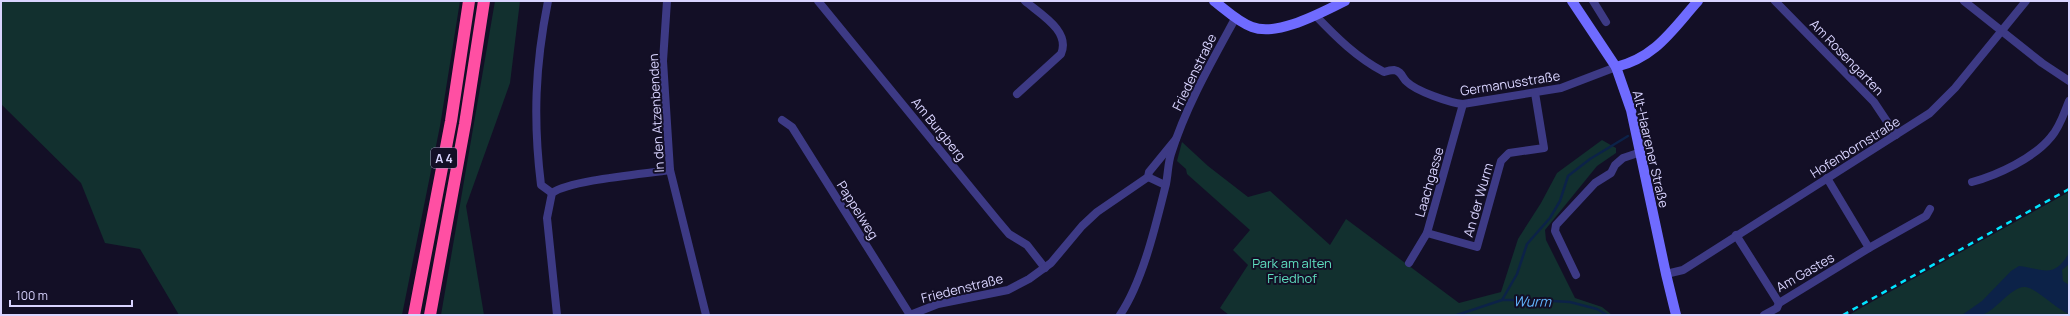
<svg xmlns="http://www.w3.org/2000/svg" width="2070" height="316" font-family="Manrope,sans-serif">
<rect width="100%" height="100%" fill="#130f26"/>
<!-- green -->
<g fill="#12302f">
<polygon points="1,1 460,1 440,126 402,315 179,315 140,249 105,243 81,183 1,104"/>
<polygon points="495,1 520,1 510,83 466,206 484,315 441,315"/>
<polygon points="1602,140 1616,148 1616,153 1597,166 1545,230 1546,240 1575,298 1602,307 1612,315 1229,315 1220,308 1248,265 1233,250 1250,230 1187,174 1186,169 1177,161 1182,142 1208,166 1248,197 1270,191 1330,245 1346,219 1459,303 1501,292 1518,239 1541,203 1557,173"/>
<polygon points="2069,192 2069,315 1849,315 1868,304"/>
</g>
<!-- water -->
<path fill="#0c2248" d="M 2069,253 L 2069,264 L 2062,270 L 2063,281 L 2069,285 L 2069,314 C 2056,309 2035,287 2025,287 C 2012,286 1996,310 1984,314 C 1978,316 1969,315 1962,315 L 1982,301 L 2011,271 L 2019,266 C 2044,269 2054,279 2069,253 Z"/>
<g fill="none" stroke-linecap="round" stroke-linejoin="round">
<!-- stream -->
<g stroke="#0c2248" stroke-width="2.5">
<polyline points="1502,300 1517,274 1527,244 1550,218 1560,201 1568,176 1590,159 1628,136"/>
<polyline points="1457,315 1502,300 1535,300 1570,302 1597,309 1607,315"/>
</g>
<!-- street -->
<g stroke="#3d3a85" stroke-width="8">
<path d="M 548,1 C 535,66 533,120 541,185 L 552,193"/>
<polyline points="667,1 663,61 670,170 706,315"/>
<polyline points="818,1 998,221 1009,234 1027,245 1045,268"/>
<polyline points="1593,1 1606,22"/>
<polyline points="1775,1 1874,102 1896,135"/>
<polyline points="1964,1 2042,63 2069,81"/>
<path d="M 1315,15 C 1336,37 1357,58 1384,72 C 1387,71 1391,70 1394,70 C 1402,71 1402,78 1407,82 C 1416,91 1450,103 1463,104 L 1561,88 L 1616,67"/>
<path d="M 1017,94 L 1061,54 C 1071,31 1040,14 1025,1"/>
<polyline points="782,120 792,127 910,315"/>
<polyline points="1148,177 1165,185"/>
<path d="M 1972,182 C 1998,175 2034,158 2051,137 C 2060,127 2064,113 2069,101"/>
<polyline points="1427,233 1477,247 1501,161 1509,153 1544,148 1535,93"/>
<polyline points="1736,235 1779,303 1869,248 1827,178"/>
<polyline points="1869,248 1926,216 1930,209"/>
<polyline points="1409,263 1427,233 1463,104"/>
<polyline points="1666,274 1683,270 1930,113 1955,88 2026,1"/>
<polyline points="1576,275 1555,231 1556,225 1595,183 1611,173 1615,165 1623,158 1641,152"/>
<path d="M 557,315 L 547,218 L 552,193 C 570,180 644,174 670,170"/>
<polyline points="910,315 938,304 1008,290 1029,279 1051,263 1082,226 1097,212 1148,177 1149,172 1176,139"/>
<path d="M 1120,315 C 1143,281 1156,224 1166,184 C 1168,174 1168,163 1171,154 C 1186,106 1212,61 1236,17"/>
<polyline points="1764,315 1777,308 1779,303"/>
</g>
<!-- secondary -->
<g stroke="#6f6bff" stroke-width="10">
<path d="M 1214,1 C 1226,10 1238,22 1252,27 C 1278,37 1322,12 1345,1"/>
<polyline points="1572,1 1616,67 1631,110 1666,274 1676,315"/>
<path d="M 1616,67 C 1656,57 1672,30 1698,1"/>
</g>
<!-- highway -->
<g stroke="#ff4fa3" stroke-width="12">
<polyline points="414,315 451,121 469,1"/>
<polyline points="430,315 465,124 484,1"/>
</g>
<!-- rail -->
<polyline stroke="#00e5ff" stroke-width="2.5" stroke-dasharray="6 5" stroke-linecap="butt" points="1843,315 2069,189"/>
</g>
<g text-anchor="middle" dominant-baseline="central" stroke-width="4" stroke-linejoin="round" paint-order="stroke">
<!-- shield labels -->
<rect fill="#130f26" stroke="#9e99be" stroke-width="1" x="431" y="148" width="26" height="20" rx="3"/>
<g font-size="12" font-weight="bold" fill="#d9d4ff">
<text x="444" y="158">A 4</text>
</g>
<!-- street labels -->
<g font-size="13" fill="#d9d4ff" stroke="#130f26">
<text transform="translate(1847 57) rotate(46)">Am Rosengarten</text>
<text transform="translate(1194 72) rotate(-64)">Friedenstraße</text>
<text transform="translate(1510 83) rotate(-9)">Germanusstraße</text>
<text transform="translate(656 113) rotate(-93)">In den Atzenbenden</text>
<text transform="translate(939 129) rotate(51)">Am Burgberg</text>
<text transform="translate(1855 147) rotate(-32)">Hofenbornstraße</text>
<text transform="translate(1651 149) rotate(77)">Alt-Haarener Straße</text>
<text transform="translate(1429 182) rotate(-74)">Laachgasse</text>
<text transform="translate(1478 200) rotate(-74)">An der Wurm</text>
<text transform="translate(858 210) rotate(58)">Pappelweg</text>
<text transform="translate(1805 272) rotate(-30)">Am Gastes</text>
<text transform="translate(962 288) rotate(-14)">Friedenstraße</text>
</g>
<!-- park labels -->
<g font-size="13" fill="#5fe0c0" stroke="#130f26">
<text x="1292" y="263">Park am alten<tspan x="1292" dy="15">Friedhof</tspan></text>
</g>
<!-- water labels -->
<g font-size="14" font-style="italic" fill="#62b6ff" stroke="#130f26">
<text transform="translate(1532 301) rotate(1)">Wurm</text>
</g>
</g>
<!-- border -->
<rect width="2070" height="316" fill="none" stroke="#d9d4ff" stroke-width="4"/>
<!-- scale -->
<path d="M10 300v6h122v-6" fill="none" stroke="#d9d4ff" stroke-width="2"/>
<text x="16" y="300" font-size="12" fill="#d9d4ff" stroke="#130f26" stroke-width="3" paint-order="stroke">100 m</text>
</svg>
